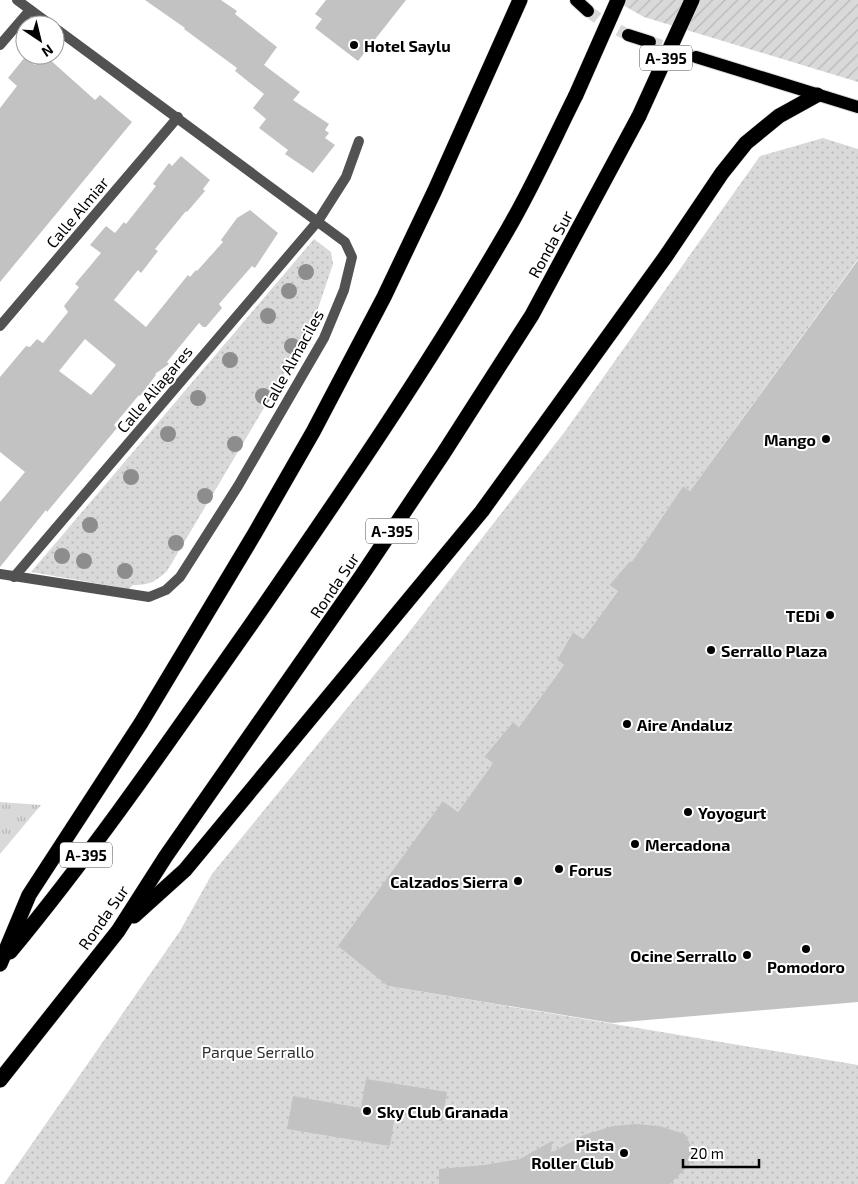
<svg xmlns="http://www.w3.org/2000/svg" width="858" height="1184" font-family="'Exo 2',sans-serif">
<defs>
<pattern id="grass-tufts" width="24" height="20" patternUnits="userSpaceOnUse" patternTransform="scale(1.25)"><rect width="24" height="20" fill="#d9d9d9"/><path d="M3 7l-1-3M5 7V3M7 7l1-3M15 17l-1-3M17 17v-4M19 17l1-3" fill="none" stroke="#b8b8b8"/></pattern>
<pattern id="park-dots" width="8" height="8" patternUnits="userSpaceOnUse" patternTransform="scale(1.25)"><rect width="8" height="8" fill="#d9d9d9"/><path d="M2 2h.1M6 6h.1" fill="none" stroke="#b8b8b8" stroke-width="1.8" stroke-linecap="round"/></pattern>
<pattern id="garden-furrows" width="10" height="10" patternUnits="userSpaceOnUse" patternTransform="scale(1.25)"><rect width="10" height="10" fill="#d9d9d9"/><path d="M-1 1l2-2M0 10L10 0M9 11l2-2" fill="none" stroke="#b8b8b8"/></pattern>
</defs>
<rect width="100%" height="100%" fill="#fff"/>
<!-- grass -->
<polygon fill="url(#grass-tufts)" points="0,802 41,805 0,854"/>
<!-- park -->
<g fill="url(#park-dots)">
<polygon points="823,138 858,149 858,259 690,491 683,486 648,538 636,565 630,561 609,585 618,591 583,639 573,632 557,660 564,665 519,727 513,722 484,757 493,763 458,812 443,801 388,986 858,1065 858,1184 4,1184 180,931 212,874 406,636 566,430 760,156"/>
<path d="M 314,239 L 331,252 L 333,264 L 311,329 L 167,571 C 155,582 150,585 133,585 L 129,589 L 31,572 Z"/>
</g>
<!-- garden -->
<polygon fill="url(#garden-furrows)" points="614,0 858,0 858,82 644,17"/>
<!-- building -->
<g fill="#c2c2c2" fill-rule="evenodd">
<polygon points="145,0 221,0 237,11 235,14 277,47 264,65 300,92 293,100 329,124 325,130 329,133 325,138 335,145 313,173 285,154 288,150 259,128 266,119 253,108 264,94 235,71 237,68 184,29 185,28"/>
<polygon points="326,0 406,0 358,61 315,28 322,19 315,14"/>
<polygon points="25,57 35,65 38,61 43,64 48,58 95,100 100,95 132,122 0,282 0,108 17,86 8,78"/>
<path d="M 181,156 L 210,180 L 203,189 L 205,191 L 187,212 L 186,211 L 155,249 L 158,251 L 141,273 L 138,270 L 114,300 L 146,327 L 188,275 L 190,277 L 196,270 L 197,271 L 223,242 L 221,240 L 237,218 L 250,210 L 278,233 L 255,268 L 252,266 L 219,304 L 222,308 L 206,327 L 203,327 L 199,323 L 167,362 L 169,364 L 155,374 L 156,375 L 140,396 L 139,395 L 114,425 L 117,428 L 47,512 L 46,510 L 0,567 L 0,502 L 25,472 L 0,452 L 0,377 L 26,346 L 30,347 L 37,339 L 43,343 L 68,312 L 64,306 L 79,287 L 75,284 L 101,253 L 90,245 L 106,226 L 115,233 L 124,222 L 126,224 L 156,186 L 153,184 L 169,163 L 172,166 ZM 85,339 L 116,365 L 91,395 L 59,371 Z"/>
<polygon points="858,260 858,1002 612,1023 388,986 338,946 443,801 458,812 493,763 484,757 513,722 519,727 564,665 557,660 573,632 583,639 618,591 609,585 630,561 632,562 683,486 690,491"/>
<polygon points="366,1079 447,1092 442,1121 395,1114 390,1146 287,1129 293,1096 361,1108"/>
<polygon points="636,1124 659,1126 685,1134 692,1148 690,1164 670,1184 439,1184 439,1169 485,1165 520,1159 552,1141 551,1153 584,1135 613,1126"/>
</g>
<g fill="none" stroke-linecap="round" stroke-linejoin="round">
<!-- primary-tunnel -->
<g stroke="#d9d9d9" stroke-width="12" stroke-dasharray="12 6" stroke-linecap="butt">
<polyline points="588,11 600,20 628,35"/>
<polyline points="650,42 696,57"/>
</g>
<!-- primary casing -->
<g stroke="#dbdbdb" stroke-width="14">
<g id="primary">
<polyline points="576,0 588,11"/>
<polyline points="628,35 650,42"/>
<polyline points="696,57 858,107"/>
</g>
</g>
<!-- highway casing -->
<g stroke="#dbdbdb" stroke-width="16">
<g id="highway">
<polyline points="134,916 185,870 482,511 666,256 722,173 746,143 779,116 817,95"/>
<path d="M 10,952 C 97,847 174,734 252,623 C 341,494 430,364 508,229 C 533,186 554,139 576,95"/>
<polyline points="0,964 29,895 141,723 255,533 313,432 384,297 435,190 520,0"/>
<polyline points="0,1080 118,931 166,856 362,575 443,454 532,315 639,116"/>
</g>
</g>
<!-- lane -->
<polyline stroke="#525252" stroke-width="10" points="318,221 346,177 359,141"/>
<!-- street -->
<g stroke="#525252" stroke-width="10">
<polyline points="17,0 51,25"/>
<polyline points="0,45 30,10"/>
<polyline points="0,326 178,117"/>
<polyline points="0,574 149,597 166,590 180,577 238,486 324,338 344,290 352,257 345,242 55,28"/>
<polyline points="14,577 318,221"/>
</g>
<!-- primary -->
<use href="#primary" stroke="#000" stroke-width="12"/>
<!-- highway -->
<use href="#highway" stroke="#000" stroke-width="15"/>
<!-- highway-bridge casing -->
<g stroke="#dbdbdb" stroke-width="16" stroke-linecap="butt">
<g id="highway-bridge">
<polyline points="576,95 618,0"/>
<polyline points="639,116 692,0"/>
</g>
</g>
<!-- highway-bridge -->
<use href="#highway-bridge" stroke="#000" stroke-width="15"/>
</g>
<!-- trees -->
<g fill="#8d8d8d">
<circle cx="306" cy="272" r="8"/>
<circle cx="289" cy="291" r="8"/>
<circle cx="268" cy="316" r="8"/>
<circle cx="292" cy="346" r="8"/>
<circle cx="230" cy="360" r="8"/>
<circle cx="263" cy="396" r="8"/>
<circle cx="198" cy="398" r="8"/>
<circle cx="168" cy="434" r="8"/>
<circle cx="235" cy="444" r="8"/>
<circle cx="131" cy="477" r="8"/>
<circle cx="205" cy="496" r="8"/>
<circle cx="90" cy="525" r="8"/>
<circle cx="176" cy="543" r="8"/>
<circle cx="62" cy="556" r="8"/>
<circle cx="84" cy="561" r="8"/>
<circle cx="125" cy="571" r="8"/>
</g>
<!-- markers -->
<g fill="#000" stroke="#fff" stroke-width="2">
<circle cx="354" cy="45" r="5"/>
<circle cx="826" cy="439" r="5"/>
<circle cx="830" cy="615" r="5"/>
<circle cx="711" cy="650" r="5"/>
<circle cx="627" cy="724" r="5"/>
<circle cx="688" cy="812" r="5"/>
<circle cx="635" cy="844" r="5"/>
<circle cx="559" cy="869" r="5"/>
<circle cx="518" cy="881" r="5"/>
<circle cx="806" cy="949" r="5"/>
<circle cx="747" cy="955" r="5"/>
<circle cx="367" cy="1111" r="5"/>
<circle cx="624" cy="1153" r="5"/>
</g>
<g text-anchor="middle" dominant-baseline="central" stroke-width="4" stroke-linejoin="round" paint-order="stroke">
<!-- shield labels -->
<g fill="#fff" stroke="#4c4c4c" stroke-width="1">
<rect x="640" y="45.5" width="52" height="25" rx="4"/>
<rect x="366" y="518.5" width="52" height="25" rx="4"/>
<rect x="60" y="842.5" width="52" height="25" rx="4"/>
</g>
<g font-size="15" font-weight="bold" fill="#000">
<text x="666" y="58">A-395</text>
<text x="392" y="531">A-395</text>
<text x="86" y="855">A-395</text>
</g>
<!-- poi labels -->
<g font-size="16" font-weight="bold" fill="#000" stroke="#fff" text-anchor="start">
<text x="364" y="45">Hotel Saylu</text>
<text x="816" y="439" text-anchor="end">Mango</text>
<text x="820" y="615" text-anchor="end">TEDi</text>
<text x="721" y="650">Serrallo Plaza</text>
<text x="637" y="724">Aire Andaluz</text>
<text x="698" y="812">Yoyogurt</text>
<text x="645" y="844">Mercadona</text>
<text x="569" y="869">Forus</text>
<text x="508" y="881" text-anchor="end">Calzados Sierra</text>
<text x="737" y="955" text-anchor="end">Ocine Serrallo</text>
<text x="806" y="966" text-anchor="middle">Pomodoro</text>
<text x="377" y="1111">Sky Club Granada</text>
<text x="614" y="1144" text-anchor="end">Pista<tspan x="614" dy="18">Roller Club</tspan></text>
</g>
<!-- street labels -->
<g font-size="16" fill="#000" stroke="#fff">
<text transform="translate(77 212) rotate(-50)">Calle Almiar</text>
<text transform="translate(550 244) rotate(-61)">Ronda Sur</text>
<text transform="translate(292 359) rotate(-61)">Calle Almaciles</text>
<text transform="translate(154 389) rotate(-50)">Calle Aliagares</text>
<text transform="translate(334 585) rotate(-56)">Ronda Sur</text>
<text transform="translate(103 917) rotate(-55)">Ronda Sur</text>
</g>
<!-- park labels -->
<g font-size="16" fill="#303030" stroke="#fff">
<text x="258" y="1051">Parque Serrallo</text>
</g>
</g>
<!-- north arrow -->
<g transform="translate(40 40) rotate(145)"><circle r="24" fill="#ffffff" stroke="#999999"/>
<path d="M0-4L9 19L0 12L-9 19Z" fill="#000000"/>
<text y="-8" font-size="14" font-weight="bold" text-anchor="middle" fill="#000000">N</text>
</g>
<!-- scale -->
<path d="M683 1159v8h76v-8" fill="none" stroke="#000000" stroke-width="2.5"/>
<text x="690" y="1159" font-size="15" fill="#000000" stroke="#ffffff" stroke-width="4" paint-order="stroke">20 m</text>
</svg>
